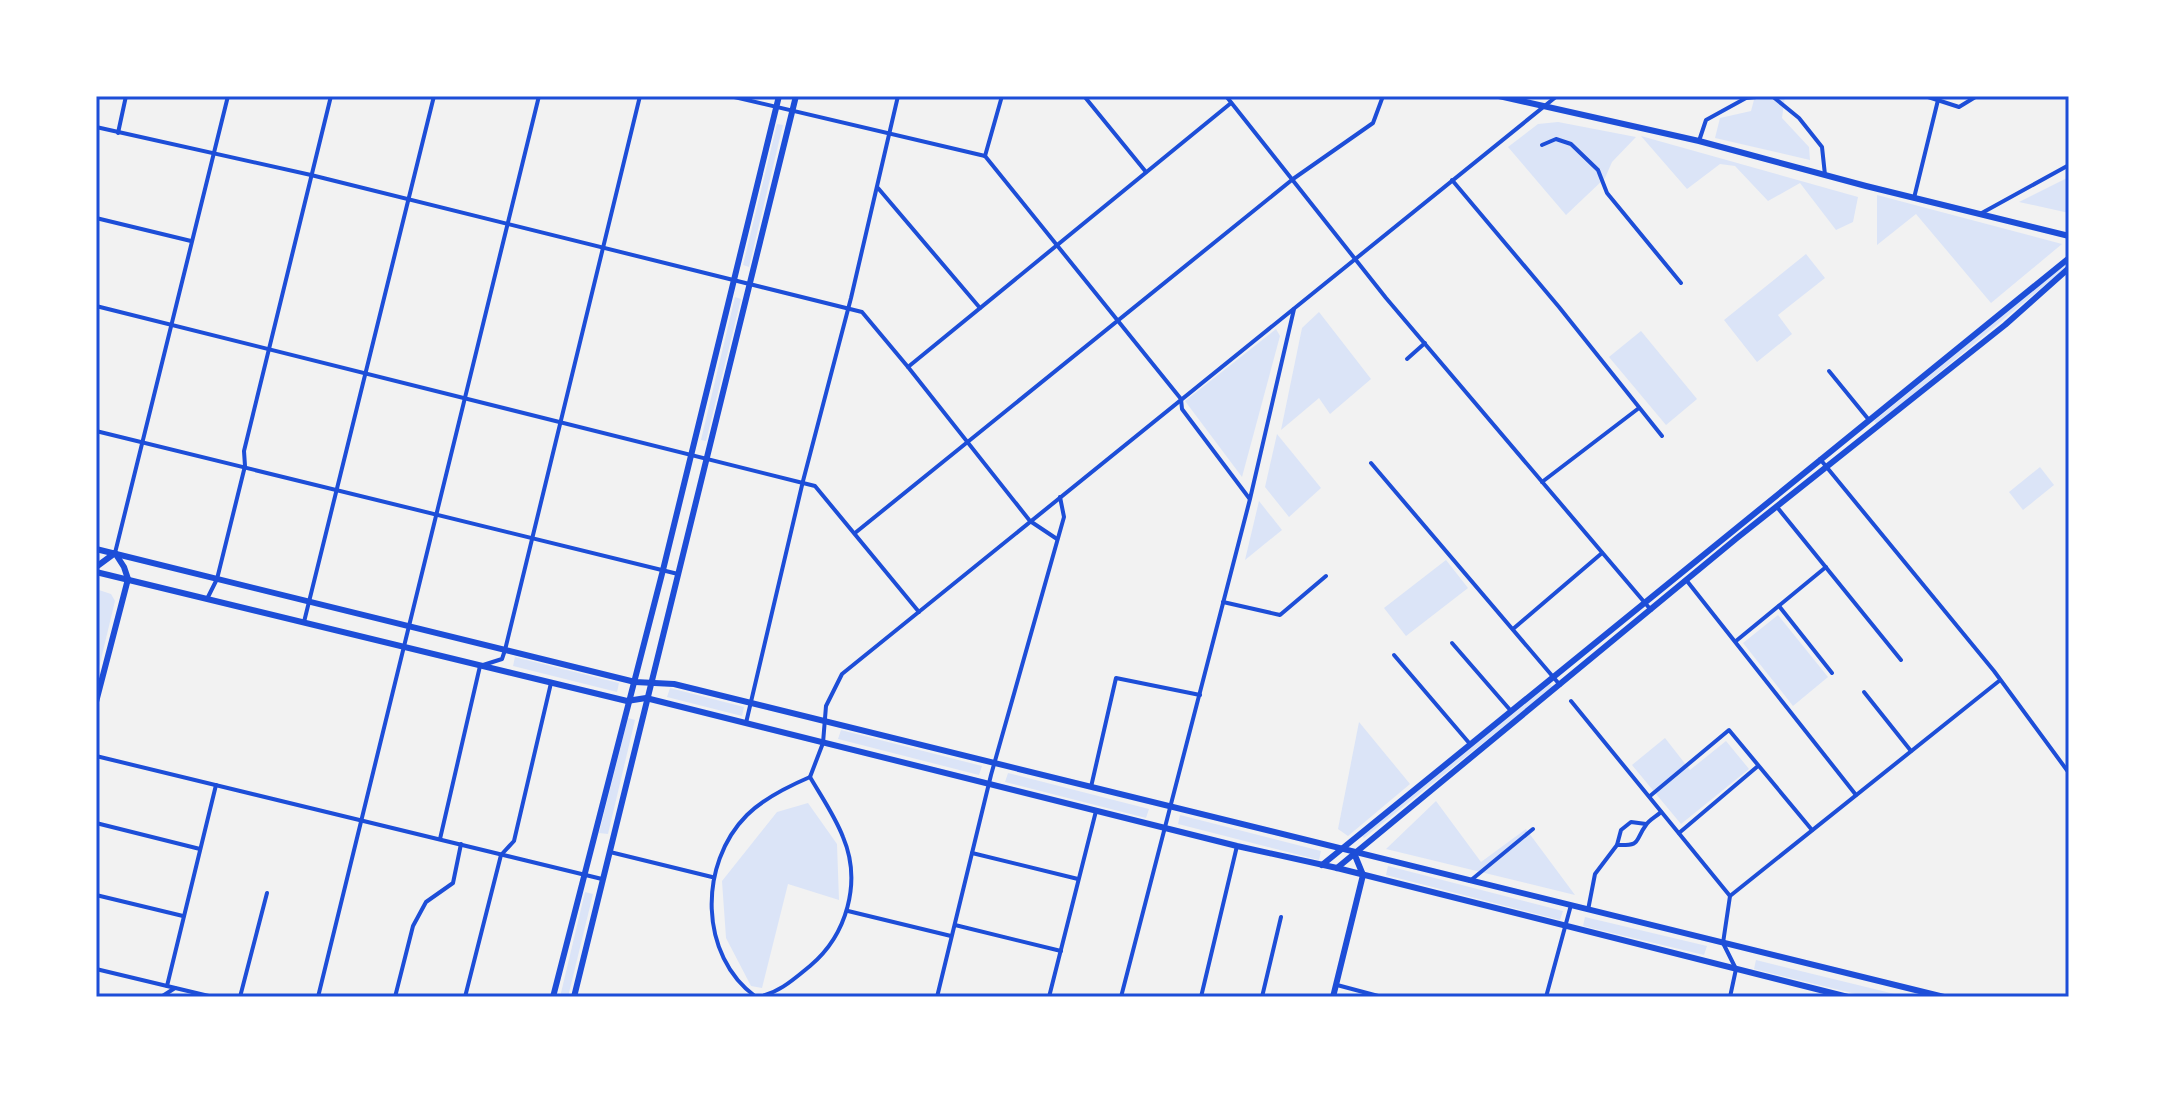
<svg xmlns="http://www.w3.org/2000/svg" width="2165" height="1093" font-family="'Nunito Sans',sans-serif">
<rect width="100%" height="100%" fill="#f2f2f2"/>
<!-- green -->
<g fill="#dbe4f7">
<polygon points="1755,96 1785,96 1782,118 1809,147 1810,160 1715,138 1720,118 1751,111"/>
<polygon points="1558,122 1636,137 1612,162 1605,178 1566,215 1508,147 1538,124"/>
<polygon points="777,124 783,125 749,267 743,265"/>
<polygon points="1641,136 1858,197 1853,222 1836,230 1800,183 1768,201 1735,166 1720,164 1687,189"/>
<polygon points="2069,177 2069,213 2019,202"/>
<polygon points="1877,195 2062,244 1991,303 1916,214 1877,245"/>
<polygon points="1806,254 1825,278 1778,315 1792,334 1757,362 1724,320"/>
<polygon points="2069,261 2069,265 1877,424 1874,421"/>
<polygon points="735,297 741,299 706,441 701,440"/>
<polygon points="1319,312 1371,379 1330,414 1319,398 1281,430 1302,328"/>
<polygon points="1276,329 1280,336 1242,477 1185,401"/>
<polygon points="1641,331 1697,399 1666,425 1609,357"/>
<polygon points="1277,434 1321,488 1289,517 1265,487"/>
<polygon points="2040,467 2054,485 2023,510 2009,492"/>
<polygon points="1259,501 1282,530 1245,560"/>
<polygon points="1446,560 1468,588 1406,636 1384,608"/>
<polygon points="96,589 111,594 115,601 96,680"/>
<polygon points="1778,615 1828,677 1793,706 1743,643"/>
<polygon points="515,657 619,683 617,692 513,666"/>
<polygon points="1550,684 1553,687 1364,838 1362,836"/>
<polygon points="670,688 744,707 742,716 667,697"/>
<polygon points="628,718 635,720 608,834 599,833"/>
<polygon points="1359,722 1410,784 1348,836 1338,829"/>
<polygon points="841,730 982,766 979,775 838,739"/>
<polygon points="1665,738 1690,770 1726,741 1749,769 1681,824 1632,765"/>
<polygon points="1008,773 1149,809 1146,818 1005,782"/>
<polygon points="1436,801 1481,862 1526,829 1575,895 1386,849"/>
<polygon points="808,803 837,844 839,900 788,884 762,988 751,986 726,938 722,881 777,812"/>
<polygon points="1180,815 1321,851 1319,860 1178,824"/>
<polygon points="1388,866 1563,911 1560,920 1386,875"/>
<polygon points="585,892 593,894 568,997 560,997"/>
<polygon points="1585,917 1707,946 1704,955 1583,926"/>
<polygon points="1756,960 1907,997 1868,997 1754,969"/>
</g>
<g fill="none" stroke-linecap="round" stroke-linejoin="round">
<!-- minor -->
<g stroke="#1d4ed8" stroke-width="4">
<polyline points="730,96 985,156"/>
<polyline points="1084,96 1146,172"/>
<polyline points="1226,96 1386,298 1651,610"/>
<polyline points="1772,96 1799,118 1822,147 1825,175"/>
<polyline points="1925,96 1959,107 1977,96"/>
<polyline points="96,127 311,175 862,312 908,367 1030,521 1057,539"/>
<polyline points="118,133 126,96"/>
<polyline points="1699,141 1706,120 1746,98 1767,96"/>
<polyline points="1542,145 1556,139 1571,144 1598,170 1607,193 1681,283"/>
<polyline points="985,156 1181,399 1182,409 1249,498"/>
<polyline points="985,156 1002,96"/>
<polyline points="1452,180 1559,307 1662,436"/>
<polyline points="878,188 980,308"/>
<polyline points="1914,198 1939,96"/>
<polyline points="1980,214 2069,165"/>
<polyline points="96,218 191,241"/>
<polyline points="96,306 815,486 919,612"/>
<polyline points="1407,359 1425,343"/>
<polyline points="908,367 1231,103"/>
<polyline points="1829,371 1869,420"/>
<polyline points="96,431 678,574"/>
<polyline points="1820,459 1994,671 2069,773"/>
<polyline points="1371,463 1560,685"/>
<polyline points="1542,482 1639,408"/>
<polyline points="1777,507 1901,660"/>
<polyline points="855,533 1293,179 1373,123 1383,96"/>
<polyline points="115,553 228,96"/>
<polyline points="1687,581 1856,795"/>
<polyline points="207,599 217,579 245,466 244,451 331,96"/>
<polyline points="1223,602 1280,615 1326,576"/>
<polyline points="1779,606 1832,673"/>
<polyline points="304,622 434,96"/>
<polyline points="1513,629 1602,553"/>
<polyline points="1736,641 1826,567"/>
<polyline points="1452,643 1511,711"/>
<polyline points="1394,655 1470,744"/>
<polyline points="1864,692 1911,751"/>
<polyline points="1571,701 1730,896"/>
<polyline points="746,723 803,481 851,298 898,96"/>
<polyline points="96,756 602,879"/>
<polyline points="1091,787 1116,678 1200,695"/>
<polyline points="1650,796 1729,730 1812,830"/>
<polyline points="96,823 200,849"/>
<polyline points="1679,833 1758,766"/>
<polyline points="440,839 480,666 502,659 505,650 640,96"/>
<polyline points="1617,845 1621,830 1631,822 1646,824"/>
<polyline points="610,852 712,877"/>
<polyline points="972,853 1078,879"/>
<polyline points="1470,881 1533,829"/>
<polyline points="96,895 183,916"/>
<path d="M 1588,910 L 1595,874 L 1617,845 C 1642,846 1634,841 1646,825 C 1649,820 1657,816 1661,812"/>
<polyline points="848,911 951,936"/>
<polyline points="955,925 1061,951"/>
<polyline points="96,969 213,997"/>
<polyline points="1337,985 1382,997"/>
<polyline points="167,986 216,785"/>
<polyline points="161,997 175,988"/>
<polyline points="240,997 267,893"/>
<polyline points="318,997 539,96"/>
<polyline points="395,997 413,926 426,902 453,883 461,844"/>
<polyline points="465,997 501,855 514,841 551,683"/>
<path d="M 756,997 C 699,956 698,864 747,815 C 764,798 789,786 810,777 L 823,743 L 826,706 L 842,674 L 1557,96"/>
<path d="M 758,997 C 779,993 794,979 810,966 C 847,935 862,882 843,837 C 835,816 821,796 810,777"/>
<polyline points="937,997 991,775 1064,517 1060,497"/>
<polyline points="1049,997 1096,811"/>
<polyline points="1121,997 1250,499 1294,309"/>
<polyline points="1201,997 1237,846"/>
<polyline points="1262,997 1281,917"/>
<polyline points="1546,997 1571,905"/>
<polyline points="1730,997 1736,969 1723,943 1730,896 1999,681"/>
</g>
<!-- tertiary -->
<g stroke="#1d4ed8" stroke-width="6">
<polyline points="1499,96 1699,141 1866,186 2069,236"/>
<polyline points="1322,865 2069,258"/>
<polyline points="1337,868 1737,538 2005,325 2069,268"/>
<polyline points="1333,997 1363,875 1354,853"/>
</g>
<!-- secondary -->
<g stroke="#1d4ed8" stroke-width="6">
<polyline points="96,549 635,682 674,684 1944,997"/>
<polyline points="96,567 115,553"/>
<polyline points="96,572 627,701 646,698 1237,846 1337,868 1848,997"/>
<polyline points="96,702 128,579 124,567 115,553"/>
<polyline points="553,997 663,570 779,96"/>
<polyline points="574,997 796,96"/>
</g>
</g>
<!-- border -->
<rect width="2165" height="1093" fill="none" stroke="#ffffff" stroke-width="196"/>
<rect x="98" y="98" width="1969" height="897" fill="none" stroke="#1d4ed8" stroke-width="3"/>
</svg>
